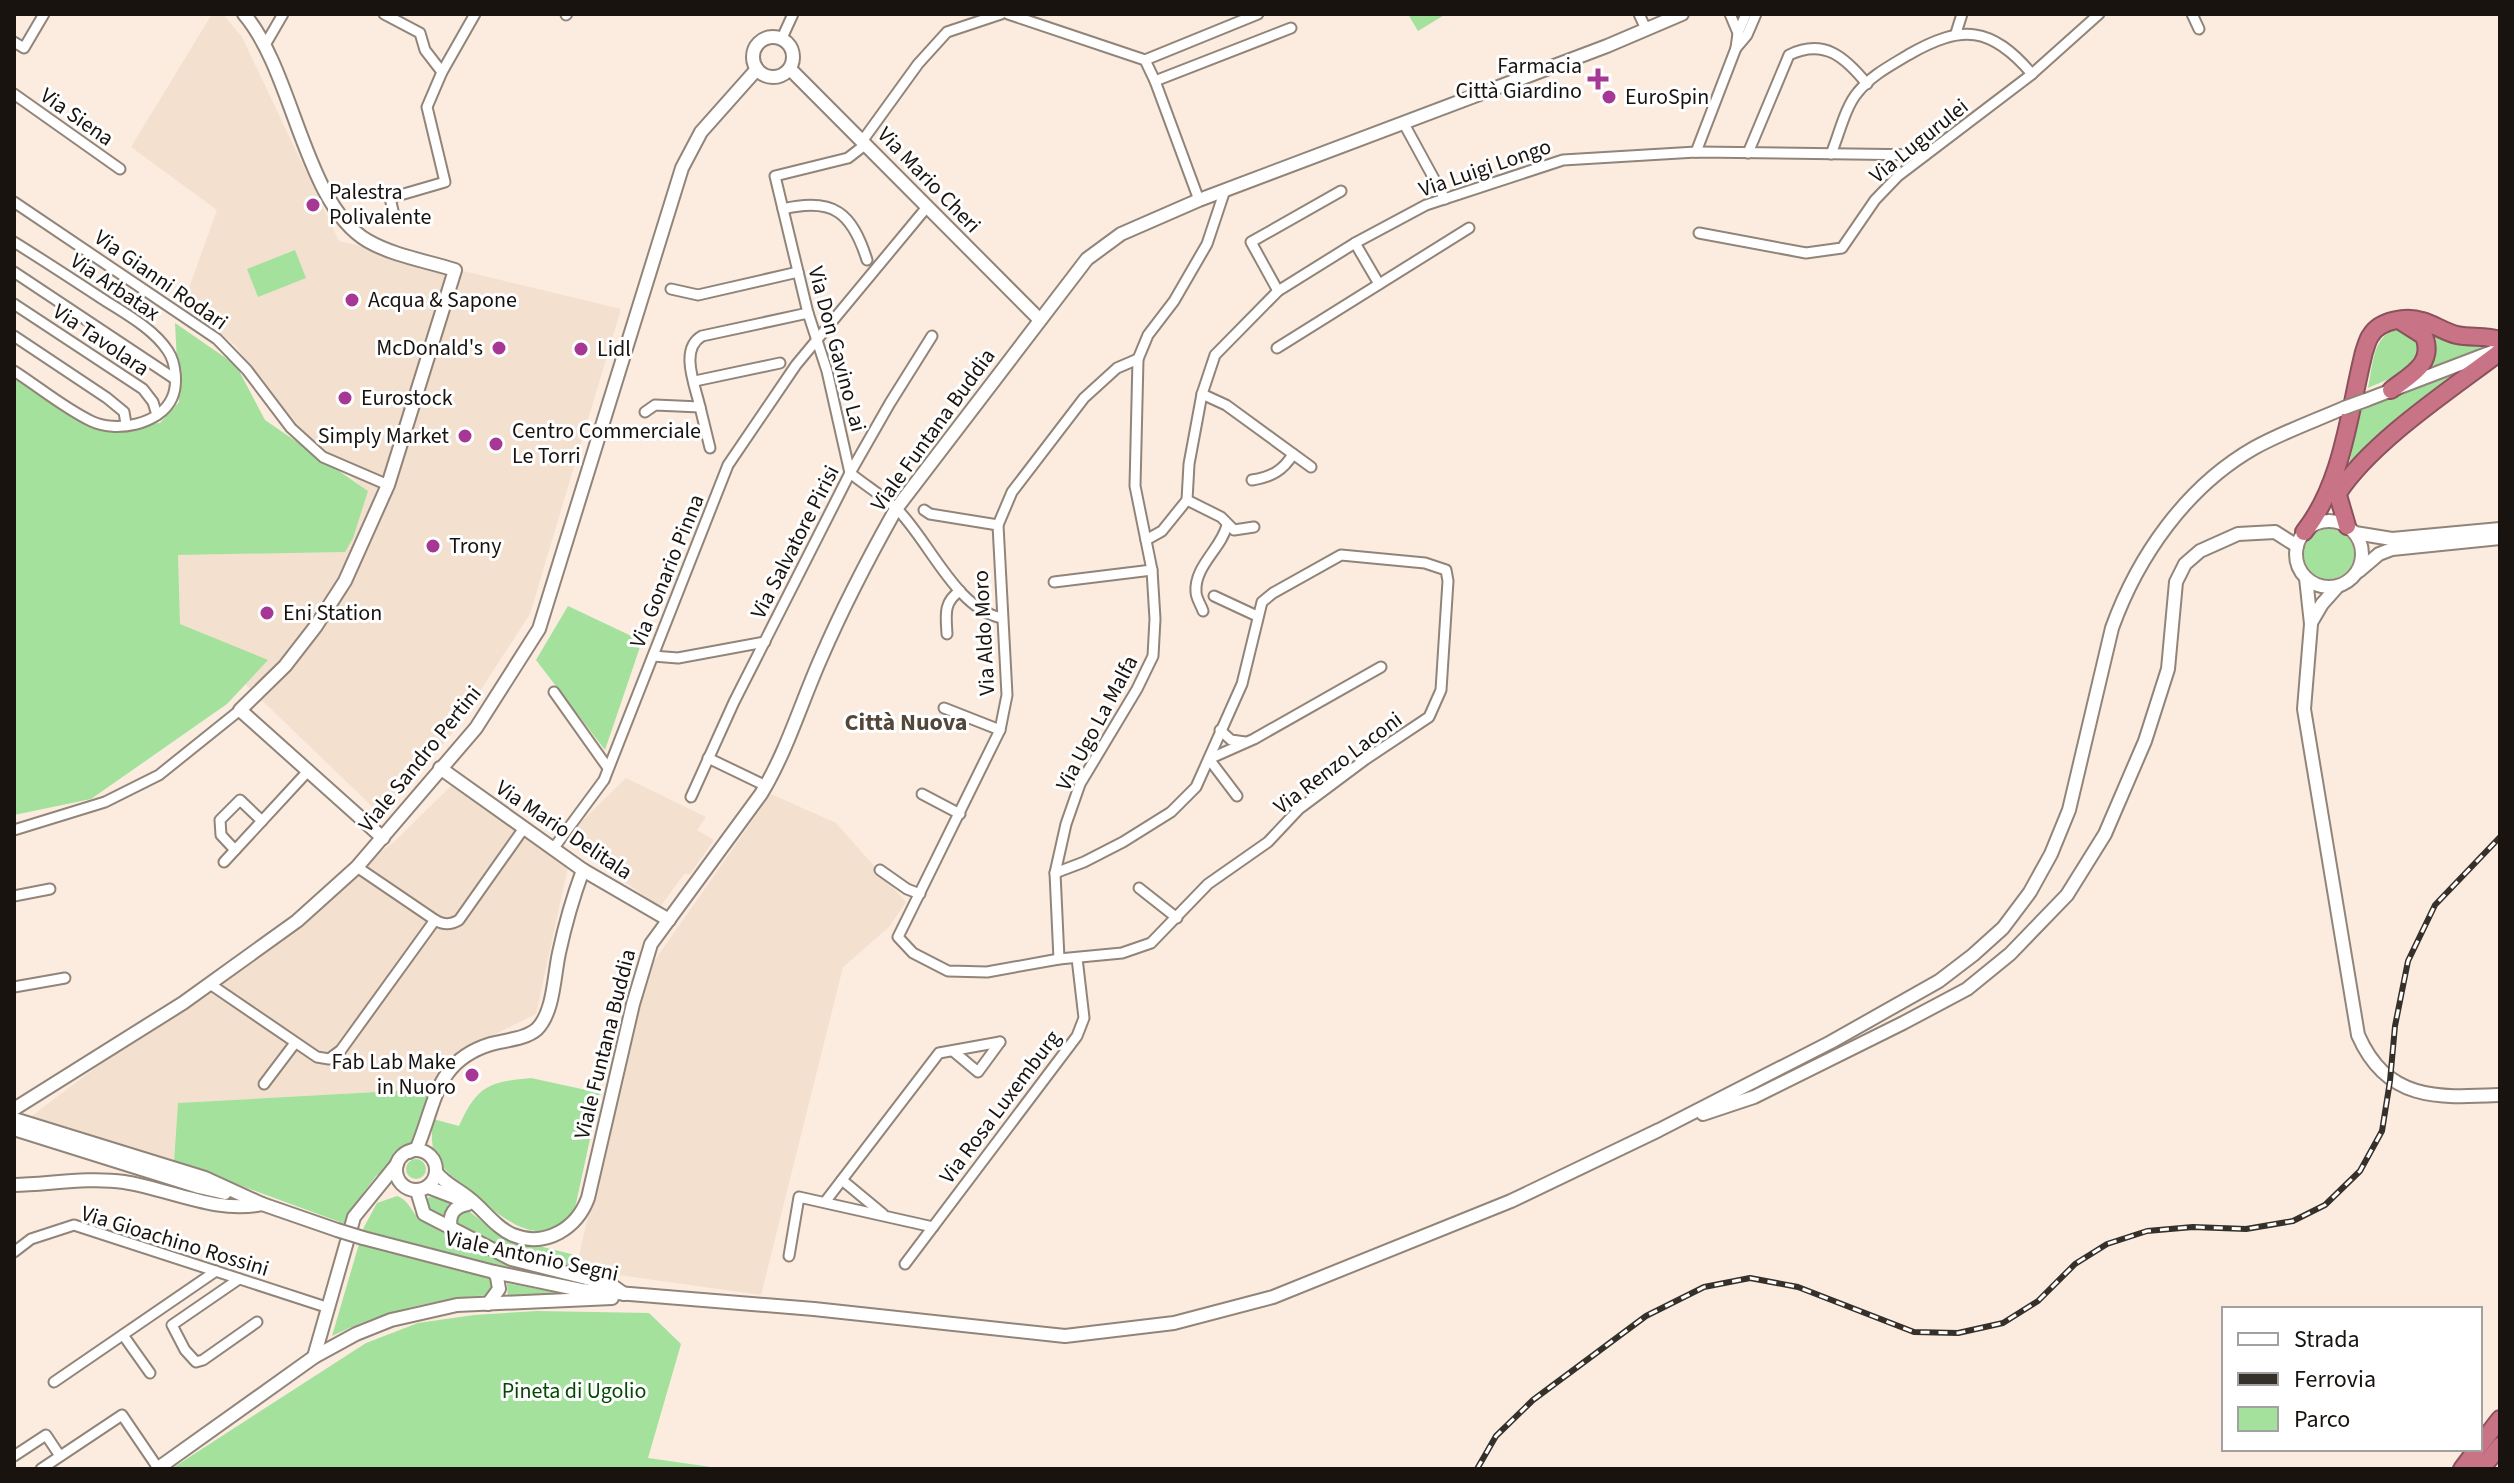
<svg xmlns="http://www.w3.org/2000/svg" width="2514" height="1483" font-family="'Source Sans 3',sans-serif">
<rect width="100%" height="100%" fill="#fbecdf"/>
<!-- built -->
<g fill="#f4e0ce">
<polygon points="212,14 223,14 242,37 339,241 621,309 530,614 454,731 382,816 245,684 267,660 180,624 178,555 345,552 367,491 297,430 235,345 183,305 217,210 131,147"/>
<polygon points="626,778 706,817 697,830 714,840 690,874 684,874 660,907 570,844 576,827"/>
<polygon points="452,785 570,858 536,1014 442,1060 431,1089 178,1103 174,1161 25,1121 395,841"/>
<polygon points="771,794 836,823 906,902 889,927 843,967 761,1295 576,1269 641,980"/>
</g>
<!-- green -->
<g fill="#a3e19c">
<polygon points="1408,14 1446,14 1418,31"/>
<polygon points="295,250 306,278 258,297 247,269"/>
<polygon points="175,323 236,365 265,420 368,491 353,538 345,552 178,555 180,624 268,660 227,704 91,799 14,815 14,373 92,428 160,423 179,402"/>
<polygon points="2425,327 2490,341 2488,346 2429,369 2426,368"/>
<path d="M 2397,329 L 2407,330 L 2421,344 C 2414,374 2394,376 2368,388 C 2373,365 2372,336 2397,329 Z"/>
<polygon points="2463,369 2463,374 2348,470 2360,410"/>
<circle cx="2329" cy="554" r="25"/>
<polygon points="568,606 642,641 605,750 536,660"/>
<path d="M 531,1078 L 600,1093 L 575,1208 C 543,1257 501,1217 471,1191 C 459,1181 442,1171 436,1156 C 430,1143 432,1132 433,1119 L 459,1126 C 477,1086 488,1082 531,1078 Z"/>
<polygon points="431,1089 415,1141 401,1157 376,1176 364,1192 348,1225 174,1161 178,1103"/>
<circle cx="416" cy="1169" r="10"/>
<path d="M 397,1196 C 411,1201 410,1213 423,1221 C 455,1242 496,1259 532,1271 L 533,1274 L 480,1265 L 494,1285 L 489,1295 C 434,1299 381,1312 332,1336 L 364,1227 L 377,1203 Z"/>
<polygon points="429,1197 454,1200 503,1237 579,1256 576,1269 520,1256 498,1247 427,1210 426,1200"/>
<polygon points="507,1283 567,1294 508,1299"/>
<polygon points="537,1311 649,1313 681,1344 648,1458 725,1469 171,1469 366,1343 418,1323 474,1315"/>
</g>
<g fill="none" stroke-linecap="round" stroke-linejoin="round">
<!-- street casing -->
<g stroke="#918479" stroke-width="13">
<g id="street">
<polyline points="384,14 420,33 425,50 442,72"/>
<polyline points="1008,14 1145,60 1155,81 1199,200"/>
<polyline points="1639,14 1646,29"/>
<polyline points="1730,14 1738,33"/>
<polyline points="2192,14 2199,29"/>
<polyline points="566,15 567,14"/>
<polyline points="1956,33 1962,14"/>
<polyline points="782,38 793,14"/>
<polyline points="14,42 24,48 44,14"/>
<polyline points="265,45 283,14"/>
<polyline points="1736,48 1747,35 1756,14"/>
<polyline points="1145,60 1258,14"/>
<polyline points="1155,81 1291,28"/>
<polyline points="14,94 120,169"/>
<polyline points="1403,122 1445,199"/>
<polyline points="863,140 918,64 947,32 1001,14"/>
<path d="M 866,144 L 848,158 L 775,176 L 808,313 L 827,371 L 850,473 C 865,485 881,495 895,507 C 928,538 955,609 1002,618"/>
<polyline points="1696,152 1736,48 1738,33 1746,14"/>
<path d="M 1748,153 L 1789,55 C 1824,38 1845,57 1867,84"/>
<path d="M 1831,154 C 1839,135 1845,107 1858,92 C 1872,75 1890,66 1908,55 C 1962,24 1991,26 2032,74"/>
<polyline points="14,202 217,339 247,370 291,428 323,457 388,485"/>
<path d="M 783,209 C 834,197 852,213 867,260"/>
<polyline points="394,215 390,198 445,182 427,107 442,72 475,14"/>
<polyline points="1699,233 1806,253 1842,248 1875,200 1898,176 2032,74 2099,14"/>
<path d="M 14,242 C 43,260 72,279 101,298 C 124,313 153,328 168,351 C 176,363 178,385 172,398 C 160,425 115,433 91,421 C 64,408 39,387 14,371"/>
<polyline points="1355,243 1379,284"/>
<polyline points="14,272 175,379"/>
<polyline points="671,289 698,295 798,272"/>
<polyline points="1278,291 1251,242 1341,191"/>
<polyline points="14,304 143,389 153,402 157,415"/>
<polyline points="14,336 107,398 124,412 126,424"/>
<polyline points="1277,348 1469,228"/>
<polyline points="695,381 780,363"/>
<polyline points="1202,394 1226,405 1311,467"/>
<polyline points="700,407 710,448"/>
<path d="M 645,412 L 655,405 L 700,407 C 695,385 679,349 702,336 L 808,313"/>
<path d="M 1252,480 C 1271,477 1283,471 1293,454"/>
<polyline points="1187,500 1221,517 1234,530 1254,527"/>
<polyline points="924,510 930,514 998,525"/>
<polyline points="1146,540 1162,531 1187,500 1189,464 1202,394 1215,355 1278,291 1355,243 1426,205 1563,160 1696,152 1925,155"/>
<polyline points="1054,582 1152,570"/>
<polyline points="1214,596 1257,616"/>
<path d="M 1203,611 C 1201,605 1196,598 1196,592 C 1194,566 1222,548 1227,525"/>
<path d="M 947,634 C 946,616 943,602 960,591"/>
<polyline points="653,656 678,658 765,642"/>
<polyline points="554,692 608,768"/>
<polyline points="944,708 1000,730"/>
<polyline points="1220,730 1231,740 1245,742"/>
<polyline points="708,758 766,786"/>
<polyline points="922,794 960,814"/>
<polyline points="1237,796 1209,759 1254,739 1381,667"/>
<polyline points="691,797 734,702 850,473 890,403 932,336"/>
<polyline points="14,830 105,802 159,775 240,710"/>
<polyline points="553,849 604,780 728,465 796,365 927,207"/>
<polyline points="235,850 221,835 220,820 240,800 262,821"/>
<polyline points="224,862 309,770"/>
<path d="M 357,867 L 435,920 C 444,925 450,925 459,920 L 524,828"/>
<polyline points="880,870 907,889 920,894"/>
<polyline points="1055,873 1084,862 1123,842 1171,812 1196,787 1242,684 1262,602 1273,593 1341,555 1425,563 1446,570 1448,581 1441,690 1429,717 1366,759 1299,809 1268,842 1208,884 1151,943 1122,953 1059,959 987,972 948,971 913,953 898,937 1000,730 1007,695 998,525 1012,492 1084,398 1117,368 1138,359"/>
<polyline points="1139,888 1177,918"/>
<polyline points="14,896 50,889"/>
<polyline points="1059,959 1055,873 1066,824 1080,784 1137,689 1153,656 1155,619 1152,570 1135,486 1138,359 1148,335 1174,301 1207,244 1225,190"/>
<polyline points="210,984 317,1057 329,1059 341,1050 435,920"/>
<polyline points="14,987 65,978"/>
<polyline points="953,1051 978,1072 1000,1042"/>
<polyline points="264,1084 295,1043"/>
<polyline points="842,1180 883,1214"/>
<polyline points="825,1202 939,1053 1000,1042"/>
<polyline points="14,1252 31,1239 74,1225 329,1308"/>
<polyline points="789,1256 799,1197 933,1227"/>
<polyline points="905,1264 1077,1036 1084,1018 1077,958"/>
<polyline points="239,1279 172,1325 185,1350 196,1362 203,1360 257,1322"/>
<polyline points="123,1335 150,1373"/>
<polyline points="54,1382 216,1271"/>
<polyline points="14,1456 46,1435 60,1456"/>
<polyline points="41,1469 122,1415 158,1468"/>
</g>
</g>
<!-- secondary casing -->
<g stroke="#918479" stroke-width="16">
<g id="secondary">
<path d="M 244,14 C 294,72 304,204 368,241 C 394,256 427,261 455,270 L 388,485 L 345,581 L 316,626 L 285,666 L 240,710 L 383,838"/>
<circle cx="773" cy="57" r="20"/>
<polyline points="790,69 1040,320"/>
<polyline points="2366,400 2497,350"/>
<circle cx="2329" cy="554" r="33"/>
<polyline points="2355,533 2392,539 2500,529"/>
<polyline points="2359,571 2379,554 2392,549 2500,538"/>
<path d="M 2306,578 L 2311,624 L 2304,709 L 2358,1035 C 2387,1101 2437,1098 2500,1095"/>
<polyline points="2312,621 2322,604 2338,586"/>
<polyline points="440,768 583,870 669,920"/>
<polyline points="14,1109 183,1003 297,921 357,867 476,728 539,629 682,168 701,132 757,69"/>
<polyline points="1703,1114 1754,1097 1903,1023 1967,989 2010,954 2067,895 2105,834 2145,741 2168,669 2176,582 2185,564 2200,551 2238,534 2275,532 2297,546"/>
<polyline points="14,1119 205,1178 262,1204 337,1230"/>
<polyline points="14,1129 199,1187 225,1193"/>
<circle cx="416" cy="1170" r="20"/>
<path d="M 409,1152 L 417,1148 C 436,1103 435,1061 491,1044 C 505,1040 526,1039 537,1029 C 554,1012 554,975 559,953 C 565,925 573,897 583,870"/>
<path d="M 436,1172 C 445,1184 458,1189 470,1199 C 484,1210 496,1228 513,1235 C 546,1248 577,1228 588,1198 L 633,1004 L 651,944 L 761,794 C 787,751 801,703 821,658 C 843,607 869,557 896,509 L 1087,259 L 1121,234 L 1199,200 L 1607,46 L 1682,14"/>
<path d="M 14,1185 C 50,1184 89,1177 124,1182 C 169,1189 217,1214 262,1204"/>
<polyline points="428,1187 462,1200"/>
<polyline points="417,1191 424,1214 511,1259 610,1284 624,1294"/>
<path d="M 451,1229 C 448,1215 454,1206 468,1204"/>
<path d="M 363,1238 L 494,1272 L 581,1290 L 814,1309 L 1065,1336 L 1174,1323 L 1273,1297 L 1511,1201 L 1659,1130 L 1831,1042 L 1939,981 L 1973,955 L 2003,928 L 2030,892 L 2051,854 L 2069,810 L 2112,628 C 2138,556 2186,487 2254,448 C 2283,432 2314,421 2344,408"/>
<polyline points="488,1304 499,1289 497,1277 494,1272"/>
<polyline points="314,1357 354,1217 397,1164"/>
<polyline points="157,1469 314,1357 356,1334 391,1320 457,1305 612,1298"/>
</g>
</g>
<!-- highway casing -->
<g stroke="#8b515c" stroke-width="20">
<g id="highway">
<path d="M 2391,390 C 2410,375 2435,364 2424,336 L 2402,322"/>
<polyline points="2335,485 2347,526"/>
<path d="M 2338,493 C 2372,441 2450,390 2500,352"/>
<path d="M 2304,532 C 2343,483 2349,412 2364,352 C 2366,347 2367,340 2371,335 C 2380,320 2407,316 2422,321 C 2434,324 2444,332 2457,335 C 2471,338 2486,335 2500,340"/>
<polyline points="2480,1445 2500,1419"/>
<polyline points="2462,1469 2477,1449"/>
<polyline points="2481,1469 2500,1446"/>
</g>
</g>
<!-- street -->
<use href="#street" stroke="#fff" stroke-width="9"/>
<!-- secondary -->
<use href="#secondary" stroke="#fff" stroke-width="12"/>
<!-- highway -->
<use href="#highway" stroke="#c97386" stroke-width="16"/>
<!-- rail casing -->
<g stroke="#36302a" stroke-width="6">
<polyline id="rail" points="1477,1469 1496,1436 1533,1400 1646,1316 1704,1287 1750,1278 1798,1287 1914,1332 1958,1333 2003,1323 2038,1301 2075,1264 2107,1244 2147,1231 2193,1227 2246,1229 2293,1221 2325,1205 2360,1171 2382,1131 2390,1081 2395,1026 2408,961 2435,905 2500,837"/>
</g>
<!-- rail -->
<use href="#rail" stroke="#fff" stroke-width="3" stroke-dasharray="9" stroke-linecap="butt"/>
<!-- secondary-bridge casing -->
<g stroke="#918479" stroke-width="16" stroke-linecap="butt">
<g id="secondary-bridge">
<polyline points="2344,408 2366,400"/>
<polyline points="337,1230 363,1238"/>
</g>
</g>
<!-- secondary-bridge -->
<use href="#secondary-bridge" stroke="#fff" stroke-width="12"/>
</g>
<!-- markers -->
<g fill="#a63794" stroke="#fff" stroke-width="3">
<path d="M1594 67h8v8h8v8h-8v8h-8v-8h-8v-8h8z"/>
<circle cx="1609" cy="97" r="8"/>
<circle cx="313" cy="205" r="8"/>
<circle cx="352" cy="300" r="8"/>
<circle cx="499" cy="348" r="8"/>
<circle cx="581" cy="349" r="8"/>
<circle cx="345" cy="398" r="8"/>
<circle cx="465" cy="436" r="8"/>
<circle cx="496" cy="444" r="8"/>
<circle cx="433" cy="546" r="8"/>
<circle cx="267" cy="613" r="8"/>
<circle cx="472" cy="1075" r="8"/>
</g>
<g text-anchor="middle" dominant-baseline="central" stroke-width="6" stroke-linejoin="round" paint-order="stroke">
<!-- poi labels -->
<g font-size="22" fill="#18130f" stroke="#fff" text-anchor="start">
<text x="1582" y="66" text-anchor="end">Farmacia<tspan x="1582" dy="25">Città Giardino</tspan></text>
<text x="1625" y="97">EuroSpin</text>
<text x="329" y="192">Palestra<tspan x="329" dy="25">Polivalente</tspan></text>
<text x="368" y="300">Acqua &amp; Sapone</text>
<text x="483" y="348" text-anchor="end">McDonald's</text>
<text x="597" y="349">Lidl</text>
<text x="361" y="398">Eurostock</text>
<text x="512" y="431">Centro Commerciale<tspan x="512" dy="25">Le Torri</tspan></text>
<text x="449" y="436" text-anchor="end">Simply Market</text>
<text x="449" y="546">Trony</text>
<text x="283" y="613">Eni Station</text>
<text x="456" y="1062" text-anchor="end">Fab Lab Make<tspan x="456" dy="25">in Nuoro</tspan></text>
</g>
<!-- street labels -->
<g font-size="22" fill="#18130f" stroke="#fff">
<text transform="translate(77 117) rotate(35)">Via Siena</text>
<text transform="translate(1919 141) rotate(-39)">Via Lugurulei</text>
<text transform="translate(1485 168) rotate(-19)">Via Luigi Longo</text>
<text transform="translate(929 180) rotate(46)">Via Mario Cheri</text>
<text transform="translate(161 280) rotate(35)">Via Gianni Rodari</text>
<text transform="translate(115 287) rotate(34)">Via Arbatax</text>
<text transform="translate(101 340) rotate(34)">Via Tavolara</text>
<text transform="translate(837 349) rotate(75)">Via Don Gavino Lai</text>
<text transform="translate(933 430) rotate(-54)">Viale Funtana Buddia</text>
<text transform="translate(795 542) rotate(-63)">Via Salvatore Pirisi</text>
<text transform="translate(667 571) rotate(-68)">Via Gonario Pinna</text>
<text transform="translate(984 633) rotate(-93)">Via Aldo Moro</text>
<text transform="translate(1097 723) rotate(-62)">Via Ugo La Malfa</text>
<text transform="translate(420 759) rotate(-51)">Viale Sandro Pertini</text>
<text transform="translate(1338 763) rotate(-37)">Via Renzo Laconi</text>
<text transform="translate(564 830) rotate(34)">Via Mario Delitala</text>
<text transform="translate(605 1044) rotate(-76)">Viale Funtana Buddia</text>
<text transform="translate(1000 1107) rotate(-53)">Via Rosa Luxemburg</text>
<text transform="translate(175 1241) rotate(17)">Via Gioachino Rossini</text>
<text transform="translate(532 1256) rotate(12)">Viale Antonio Segni</text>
</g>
<!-- park labels -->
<g font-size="22" fill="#044801" stroke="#fff">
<text x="574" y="1391">Pineta di Ugolio</text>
</g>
<!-- neighbourhood labels -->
<g font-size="24" font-weight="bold" fill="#53473c" stroke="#fff">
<text x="906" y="722">Città Nuova</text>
</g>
</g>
<!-- border -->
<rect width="2514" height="1483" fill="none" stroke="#18130f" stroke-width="32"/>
<!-- legend -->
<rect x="2222" y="1307" width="260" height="144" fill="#ffffff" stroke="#a3a19f" stroke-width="2"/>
<rect x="2238" y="1333" width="40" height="12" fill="#ffffff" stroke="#a3a19f" stroke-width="2"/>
<text x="2294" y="1347" font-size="24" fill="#18130f">Strada</text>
<rect x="2238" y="1373" width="40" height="12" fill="#36302a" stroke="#a3a19f" stroke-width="2"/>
<text x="2294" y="1387" font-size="24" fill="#18130f">Ferrovia</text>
<rect x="2238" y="1407" width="40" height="24" fill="#a3e19c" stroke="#a3a19f" stroke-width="2"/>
<text x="2294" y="1427" font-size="24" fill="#18130f">Parco</text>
</svg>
